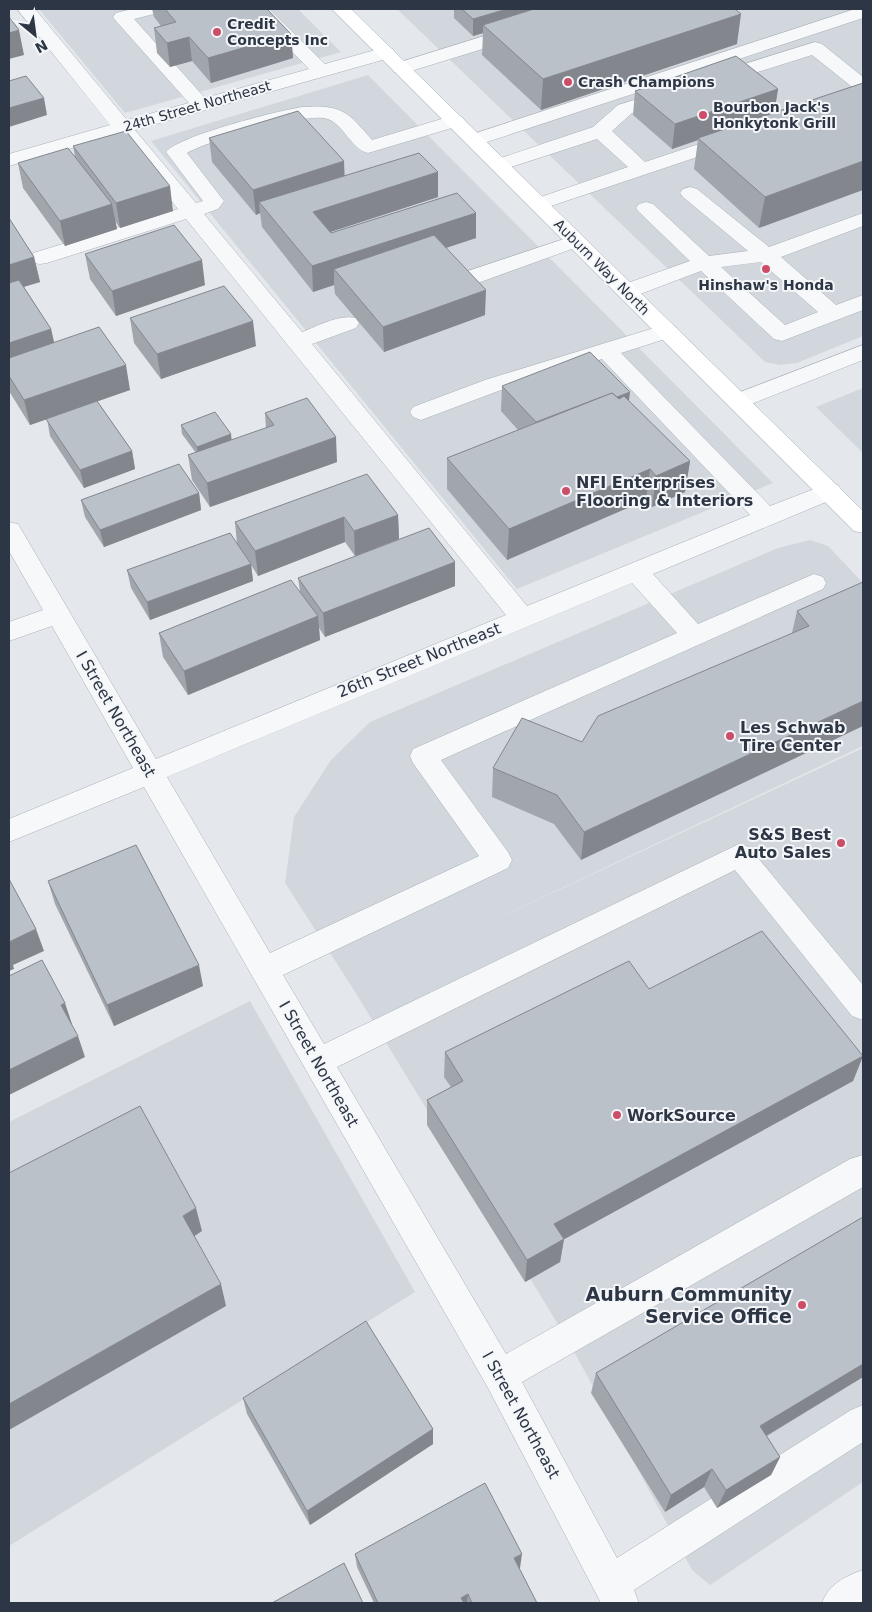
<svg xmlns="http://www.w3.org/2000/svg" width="872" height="1612" font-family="'DejaVu Sans',sans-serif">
<rect width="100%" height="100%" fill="#e4e8ec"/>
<!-- built -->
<g fill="#d2d7de">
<polygon points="39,9 298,9 341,52 125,113"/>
<polygon points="397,9 863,9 863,336 797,363 779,365 765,362"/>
<polygon points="368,75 773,483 517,589 151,141"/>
<polygon points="863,388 863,453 816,407"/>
<polygon points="810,540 828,546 863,583 863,746 458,937 863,748 863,1482 710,1585 692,1570 570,1344 352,987 285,883 294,817 331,760 370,722 778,548"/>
<polygon points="250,1001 415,1292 9,1546 9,1122"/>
</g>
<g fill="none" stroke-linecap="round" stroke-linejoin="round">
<!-- minor casing -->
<g stroke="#a9afb6" stroke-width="1">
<g id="minor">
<path d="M 17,9 L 35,9 L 127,120 L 189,103 L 116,21 L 113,17 L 116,13 L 132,9 L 161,9 L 158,13 L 134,19 L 205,98 L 309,69 L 250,9 L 269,9 L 325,64 L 386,47 L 393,49 L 395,53 L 393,57 L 135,130 L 196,203 L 203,201 L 166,152 C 178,136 280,110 303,107 C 316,106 330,106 341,111 C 353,116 363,130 372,140 L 448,117 L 462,117 L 465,121 L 462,125 L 368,153 C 351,149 345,126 328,119 C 307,111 207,141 187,153 L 224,201 L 218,209 L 204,214 L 302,332 C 318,326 339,314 356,318 L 359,323 L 356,328 L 312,344 L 527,606 L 750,515 L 602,359 L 501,390 L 421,420 L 413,417 L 410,412 L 413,407 L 485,380 L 667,324 L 675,326 L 678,331 L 675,336 L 621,353 L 770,506 L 830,483 L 838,485 L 842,491 L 838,497 L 653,574 L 698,624 L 814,574 L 823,577 L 826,583 L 823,589 L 441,760 L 508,852 L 512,860 L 508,868 L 283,975 L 324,1044 L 739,844 L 749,847 L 863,985 L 863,1020 L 852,1016 L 735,870 L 337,1067 L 506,1354 L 850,1159 L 863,1155 L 863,1187 L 522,1382 L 617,1558 L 851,1410 L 863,1405 L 863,1442 L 634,1590 L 639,1603 L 601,1603 L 488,1388 L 144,787 L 9,842 L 9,819 L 133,768 L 52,626 L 9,641 L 9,622 L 43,610 L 9,551 L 9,522 L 18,524 L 156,759 L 506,615 L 186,219 L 47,263 L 40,264 L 33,263 L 30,258 L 33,253 L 178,209 L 118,135 L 9,166 L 9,154 L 110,125 ZM 632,583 L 677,633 L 413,749 L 410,756 L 413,763 L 479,856 L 270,953 L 167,777 Z"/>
<polygon points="571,9 591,9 593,12 590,16 408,72 394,72 392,68 394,64"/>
<polygon points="855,9 863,9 863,18 481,144 467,144 464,140 467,136"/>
<polygon points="815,42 822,44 863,77 863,92 856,90 812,55 745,76 738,74 736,70 738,66"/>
<polygon points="657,93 664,95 667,99 664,103 632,113 612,131 645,162 732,133 739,135 742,139 739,143 539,210 532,208 529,204 532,200 628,167 597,139 499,171 492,169 489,165 492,161 593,127 618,105"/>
<path d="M 690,187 L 697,189 L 769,247 L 863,213 L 863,226 L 781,257 L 836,305 L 863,295 L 863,310 L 782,341 L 774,339 L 701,271 L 635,296 L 627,298 L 619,296 L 616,291 L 619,286 L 690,261 L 639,212 L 636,208 L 639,204 L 646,202 L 653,204 L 709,256 L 748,251 L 683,197 L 680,193 L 683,189 ZM 761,262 L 818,312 L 785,325 L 721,267 Z"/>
<polygon points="576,235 583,237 586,241 583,245 475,284 467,286 459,284 456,279 459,274"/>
<polygon points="863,345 863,360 746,406 738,408 730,406 727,401 730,396"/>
<path d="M 863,1570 L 863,1603 L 822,1603 C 828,1585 845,1576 863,1570 Z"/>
</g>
</g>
<!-- major casing -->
<g stroke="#a4adb7" stroke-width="1">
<polygon id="major" points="332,9 351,9 863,511 863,533 854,531"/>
</g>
<!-- minor -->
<use href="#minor" fill="#f7f8fa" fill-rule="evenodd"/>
<!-- major -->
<use href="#major" fill="#fff" fill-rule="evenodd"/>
</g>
<!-- wall -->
<g fill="#a1a6ad">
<polygon points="152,9 267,9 291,34 293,58 211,83 192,61 170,67 157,53 154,28 161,26 154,17"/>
<polygon points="454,9 735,9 737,44 541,110 482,55 483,33 473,36 454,18"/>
<polygon points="863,83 759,228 694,169 698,140 672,149 633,115 635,91 778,89 774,113"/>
<polygon points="209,138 345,176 438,172 438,197 330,232 331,233 476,213 476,238 446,248 485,315 384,352 335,294 334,285 313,292 262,227 260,213 256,215 212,162"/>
<polygon points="73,146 173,211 120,228 115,221 117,229 65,246 23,188 18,163 75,157"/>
<polygon points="9,218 34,257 40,282 24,287 51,329 54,342 130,390 97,401 132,451 135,469 84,488 50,436 47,419 30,425 9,391"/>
<polygon points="85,254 205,285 116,316 90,279"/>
<polygon points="130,318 256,346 161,379 134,343"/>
<polygon points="502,386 629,401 690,461 685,492 652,507 646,500 507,560 447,489 447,458 518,430 501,411"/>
<polygon points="265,413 337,462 210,507 192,480 188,455 196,453 182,434 181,425 232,440 266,428"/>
<polygon points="199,493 201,510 104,547 85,517 81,500"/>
<polygon points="398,515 399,539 355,556 345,542 258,576 251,565 253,581 150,620 131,588 127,570 237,544 235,522"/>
<polygon points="455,562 455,586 325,637 319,628 320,640 188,695 163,657 159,633 300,591 298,578"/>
<polygon points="863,582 581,860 554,824 492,797 493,768 582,742 792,633 797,611"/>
<polygon points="48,881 203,986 114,1026 55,904"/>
<polygon points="649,989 863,1056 853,1081 564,1239 560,1262 525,1282 427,1125 427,1100 451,1087 444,1077 445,1052"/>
<polygon points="863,1217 863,1377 767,1436 780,1457 771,1475 717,1508 704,1487 665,1512 591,1393 596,1373"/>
<polygon points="243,1398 433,1429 433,1444 310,1525 247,1414"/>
<polygon points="355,1554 520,1568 519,1568 537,1603 374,1603 357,1567"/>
</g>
<!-- shaded-wall -->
<g fill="#83878d">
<polygon points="507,9 534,9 483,25 483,33 473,36 473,19"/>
<polygon points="741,14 737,44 541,110 543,79"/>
<polygon points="19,30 24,55 9,59 9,33"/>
<polygon points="291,34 293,58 211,83 208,58"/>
<polygon points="189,37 192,61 170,67 167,43"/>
<polygon points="778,89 774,114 698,138 698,140 672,149 675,124"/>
<polygon points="44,98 47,115 9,127 9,108"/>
<polygon points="344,161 345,186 259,202 260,213 256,215 253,190"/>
<polygon points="863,161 863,190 759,228 765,197"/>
<polygon points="438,172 438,197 315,237 313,212"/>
<polygon points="170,186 173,211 120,228 116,203"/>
<polygon points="112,204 117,229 65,246 60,221"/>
<polygon points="476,213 476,238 344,281 334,269 334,285 313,292 312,266"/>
<polygon points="34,257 40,282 9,291 9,265"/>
<polygon points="202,260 205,285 116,316 112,291"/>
<polygon points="486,290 485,315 384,352 383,327"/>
<polygon points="253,321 256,346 161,379 157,354"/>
<polygon points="51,329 55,347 9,362 9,343"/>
<polygon points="126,365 130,390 30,425 24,400"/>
<polygon points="630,392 627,417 540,427"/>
<polygon points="231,434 232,443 198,456 197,447"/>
<polygon points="336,437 337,462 210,507 207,483"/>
<polygon points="132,451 135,469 84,488 80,470"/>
<polygon points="690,461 685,492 652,507 656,476"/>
<polygon points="650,469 646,500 507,560 509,529"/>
<polygon points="199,493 201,510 104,547 100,530"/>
<polygon points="398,515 399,539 355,556 354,531"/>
<polygon points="344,517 345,542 258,576 255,551"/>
<polygon points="455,562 455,586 325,637 323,613"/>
<polygon points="251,564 253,581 150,620 147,602"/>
<polygon points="318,616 320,640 188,695 184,671"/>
<polygon points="863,701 863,726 581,860 584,832"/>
<polygon points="36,929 44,951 13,965 14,969 9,971 9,942"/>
<polygon points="199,965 203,986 114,1026 107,1005"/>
<polygon points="65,1003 72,1024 68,1026 61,1005"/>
<polygon points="78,1036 85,1057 9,1095 9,1070"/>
<polygon points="863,1056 853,1081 550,1247 554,1224"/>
<polygon points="196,1208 202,1231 190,1239 183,1216"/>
<polygon points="564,1239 560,1262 525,1282 527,1260"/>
<polygon points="221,1284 226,1306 9,1430 9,1404"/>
<polygon points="863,1364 863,1377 751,1445 760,1426"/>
<polygon points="433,1429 433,1444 310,1525 307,1511"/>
<polygon points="780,1457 771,1475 717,1508 726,1490"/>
<polygon points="712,1469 704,1487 665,1512 671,1495"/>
<polygon points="522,1554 520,1568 512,1571 514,1558"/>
<polygon points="468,1594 467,1603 461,1603 461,1598"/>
</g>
<!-- building -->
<g fill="#bbc1c9" stroke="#83878d">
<polygon points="165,9 267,9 291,34 208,58 189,37 167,43 154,28 176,22"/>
<polygon points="462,9 507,9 473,19"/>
<polygon points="534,9 735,9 741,14 543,79 483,25"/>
<polygon points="9,17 19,30 9,33"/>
<polygon points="736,56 778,89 675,124 635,91"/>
<polygon points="26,76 44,98 9,108 9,81"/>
<polygon points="863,83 863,161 765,197 698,138"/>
<polygon points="298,111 344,161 253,190 209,138"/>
<polygon points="126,131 170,186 116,203 73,146"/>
<polygon points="68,148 112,204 60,221 18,163"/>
<polygon points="419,153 438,172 313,212 331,233 457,193 476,213 312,266 259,202"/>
<polygon points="9,218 34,257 9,265"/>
<polygon points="174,225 202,260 112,291 85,254"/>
<polygon points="434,235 486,290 383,327 334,269"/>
<polygon points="19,280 51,329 9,343 9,283"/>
<polygon points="224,286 253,321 157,354 130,318"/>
<polygon points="99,327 126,365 24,400 9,376 9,358"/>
<polygon points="590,352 630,392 617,397 612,393 536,422 502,386"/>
<polygon points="612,393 619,399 624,396 690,461 656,476 650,469 509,529 447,458"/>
<polygon points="307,398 336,437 207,483 188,455 274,425 265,413"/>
<polygon points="97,401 132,451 80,470 46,419"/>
<polygon points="215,412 231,434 197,447 181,425"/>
<polygon points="179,464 199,493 100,530 81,500"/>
<polygon points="367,474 398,515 354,531 344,517 255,551 235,522"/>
<polygon points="429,528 455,562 323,613 298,578"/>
<polygon points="230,533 251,564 147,602 127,570"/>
<polygon points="291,580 318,616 184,671 159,633"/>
<polygon points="863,582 863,701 584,832 557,795 493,768 522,718 582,742 598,716 809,626 797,611"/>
<polygon points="136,845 199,965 107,1005 48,881"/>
<polygon points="9,879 36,929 9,942"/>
<polygon points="762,931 863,1056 554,1224 564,1239 527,1260 427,1100 463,1081 445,1052 629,961 649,989"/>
<polygon points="42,960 65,1003 61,1005 78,1036 9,1070 9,976"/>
<polygon points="140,1106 196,1208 183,1216 221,1284 9,1404 9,1173"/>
<polygon points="863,1217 863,1364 760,1426 780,1457 726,1490 712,1469 671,1495 596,1373"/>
<polygon points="366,1321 433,1429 307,1511 243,1398"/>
<polygon points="485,1483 522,1554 514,1558 537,1603 472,1603 468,1594 461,1598 464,1603 378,1603 355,1554"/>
<polygon points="344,1563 363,1603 272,1603"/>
</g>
<!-- markers -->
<g fill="#cd4d69" stroke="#f4f6f9" stroke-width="2">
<circle cx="217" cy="32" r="5"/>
<circle cx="568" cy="82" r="5"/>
<circle cx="703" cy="115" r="5"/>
<circle cx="766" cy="269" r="5"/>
<circle cx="566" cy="491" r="5"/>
<circle cx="730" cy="736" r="5"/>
<circle cx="841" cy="843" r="5"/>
<circle cx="617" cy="1115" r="5"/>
<circle cx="802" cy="1305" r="5"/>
</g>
<g text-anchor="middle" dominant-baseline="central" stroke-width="4" stroke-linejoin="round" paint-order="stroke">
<!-- far-poi labels -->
<g font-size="14" font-weight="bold" fill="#2c3644" stroke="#f4f6f9" text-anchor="start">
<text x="227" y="24">Credit<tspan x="227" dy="16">Concepts Inc</tspan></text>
<text x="578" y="82">Crash Champions</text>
<text x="713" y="107">Bourbon Jack's<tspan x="713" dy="16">Honkytonk Grill</tspan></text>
<text x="766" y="285" text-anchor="middle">Hinshaw's Honda</text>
</g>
<!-- far-street labels -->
<g font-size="14" fill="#2c3644" stroke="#f4f6f9">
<text transform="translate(197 106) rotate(-16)">24th Street Northeast</text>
<text transform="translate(602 267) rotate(45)">Auburn Way North</text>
</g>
<!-- poi labels -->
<g font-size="16" font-weight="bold" fill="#2c3644" stroke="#f4f6f9" text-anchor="start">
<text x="576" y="482">NFI Enterprises<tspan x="576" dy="18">Flooring &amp; Interiors</tspan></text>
<text x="740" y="727">Les Schwab<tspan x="740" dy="18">Tire Center</tspan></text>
<text x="831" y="834" text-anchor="end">S&amp;S Best<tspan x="831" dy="18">Auto Sales</tspan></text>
<text x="627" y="1115">WorkSource</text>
</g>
<!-- street labels -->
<g font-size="16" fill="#2c3644" stroke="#f4f6f9">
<text transform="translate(419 660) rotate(-22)">26th Street Northeast</text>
<text transform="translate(116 714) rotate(60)">I Street Northeast</text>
<text transform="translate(319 1064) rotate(60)">I Street Northeast</text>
<text transform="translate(521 1415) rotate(61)">I Street Northeast</text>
</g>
<!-- near-poi labels -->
<g font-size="19" font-weight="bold" fill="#2c3644" stroke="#f4f6f9" text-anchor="end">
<text x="792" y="1294">Auburn Community<tspan x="792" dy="22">Service Office</tspan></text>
</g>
</g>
<!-- border -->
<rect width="872" height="1612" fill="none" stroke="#2c3644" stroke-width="20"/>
<!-- north arrow -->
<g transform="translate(35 35) rotate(151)" stroke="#f4f6f9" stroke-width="4" paint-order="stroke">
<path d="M0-4L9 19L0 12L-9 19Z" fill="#2c3644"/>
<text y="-8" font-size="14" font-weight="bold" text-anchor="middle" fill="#2c3644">N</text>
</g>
</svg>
